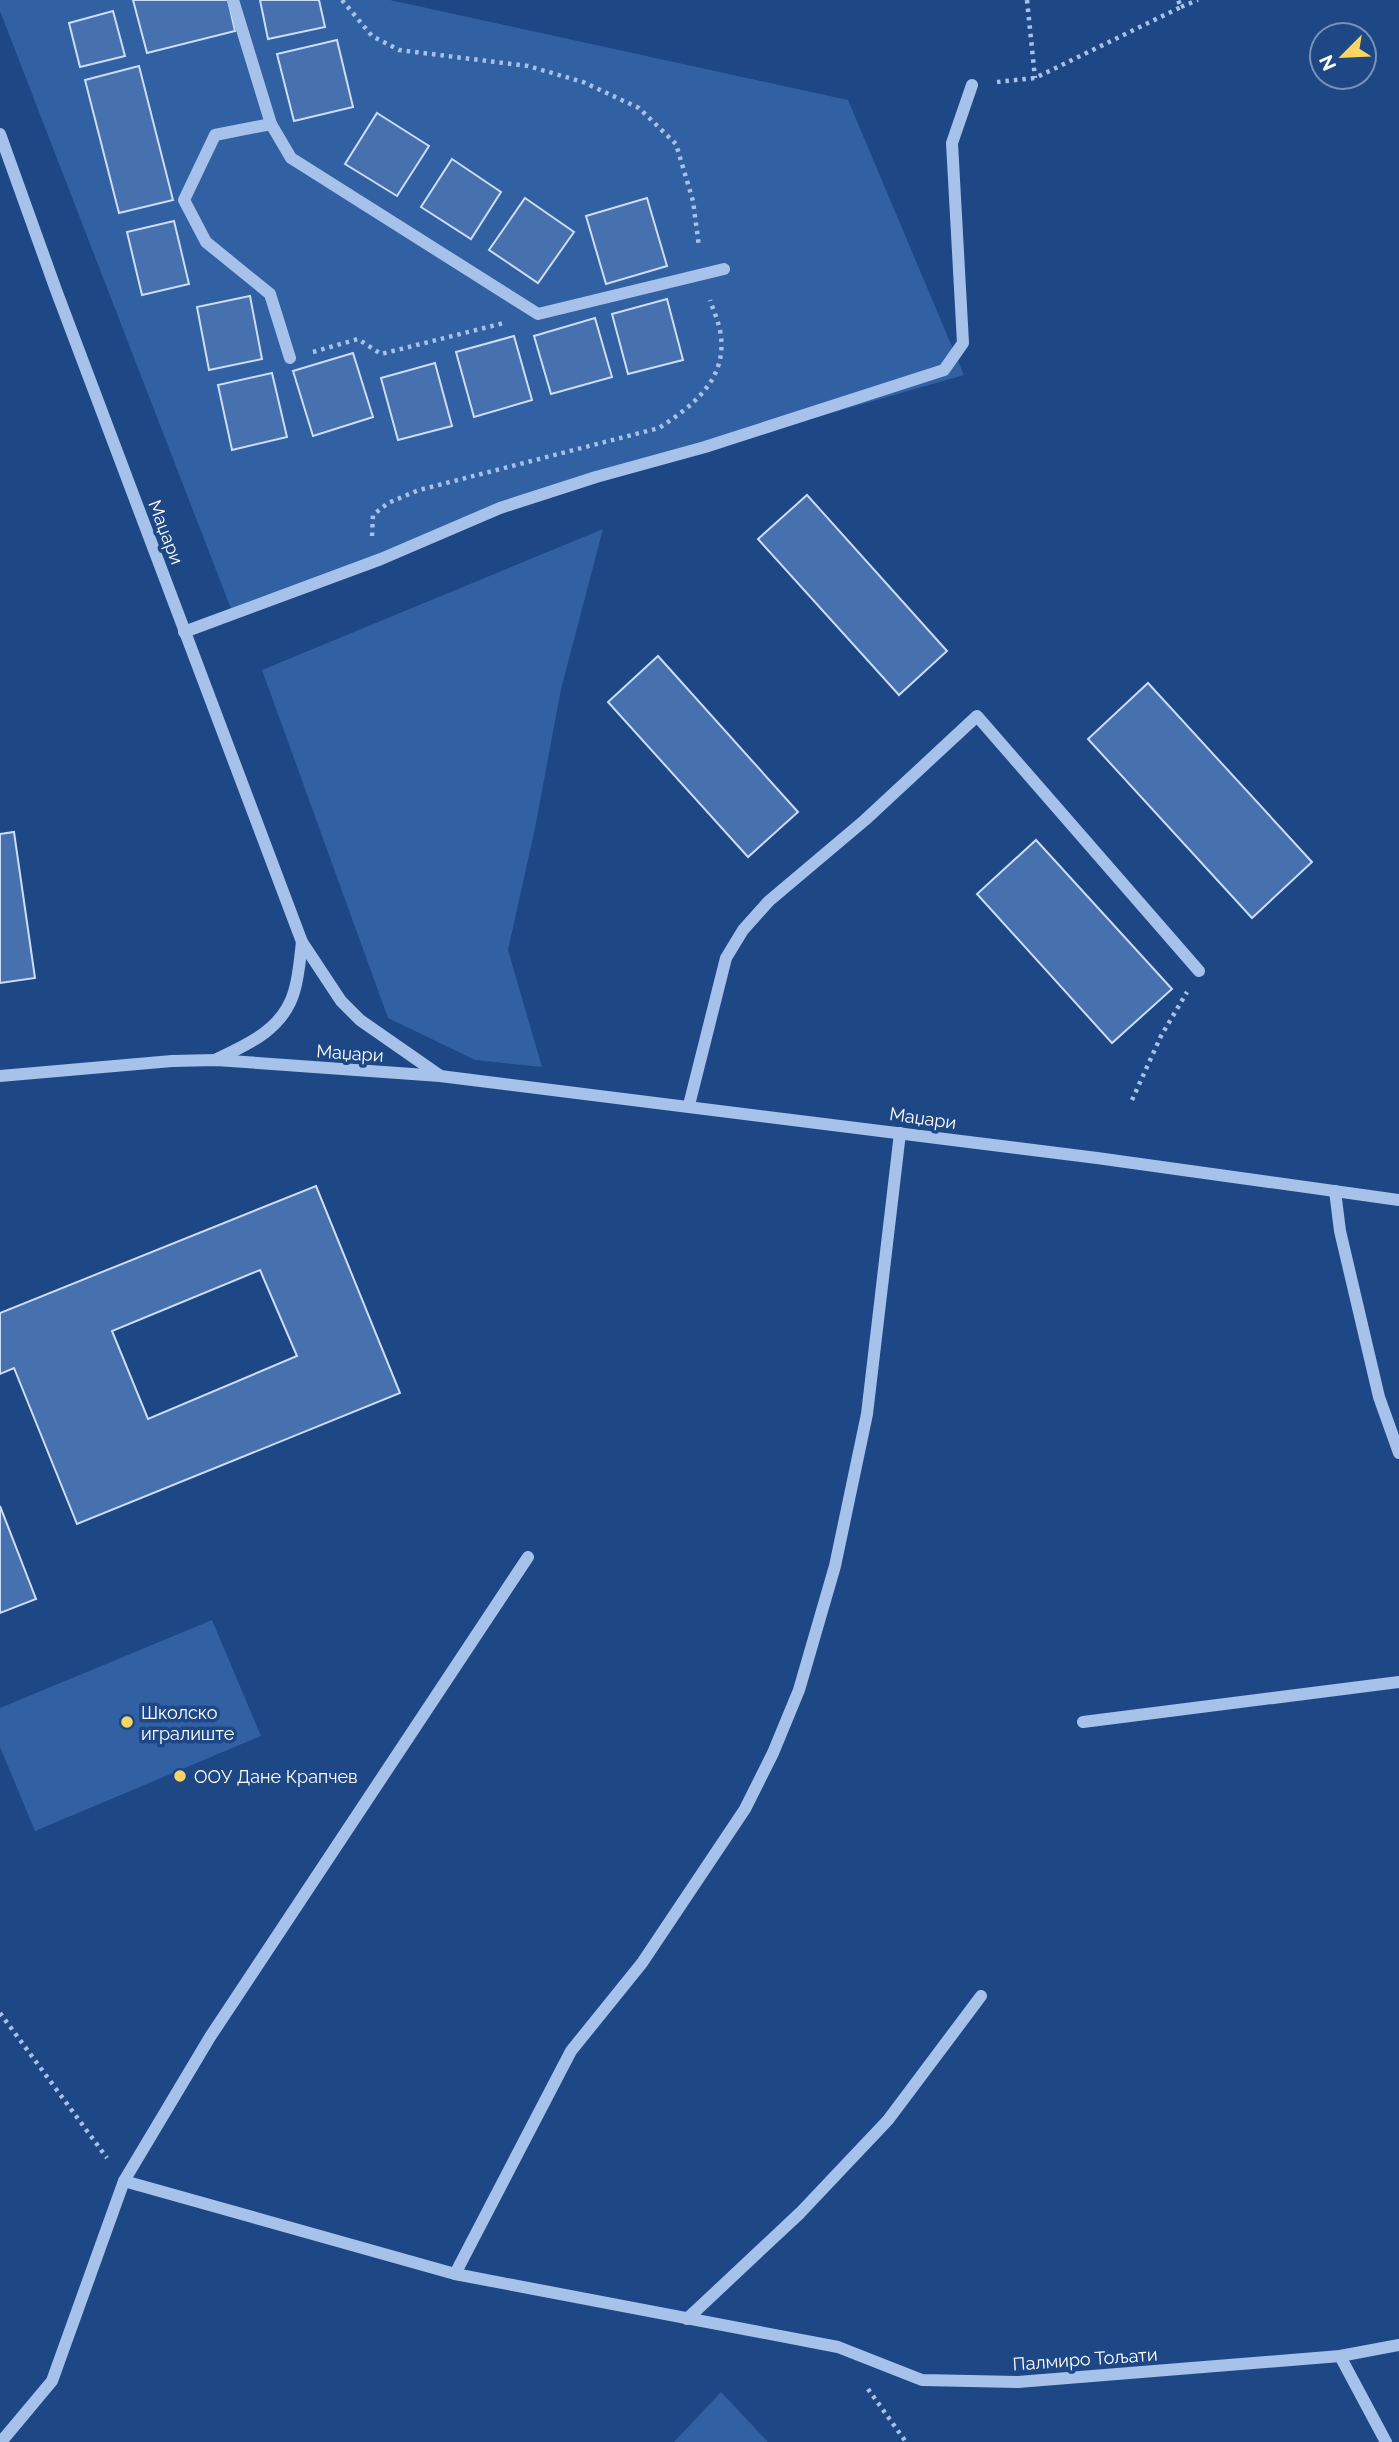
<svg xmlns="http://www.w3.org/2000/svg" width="1399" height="2442" font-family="Raleway,sans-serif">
<rect width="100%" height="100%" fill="#1e4786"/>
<!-- green -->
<g fill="#3160a3">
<polygon points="0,0 390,0 848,100 964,375 500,508 235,619 0,11"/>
<polygon points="603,529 561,689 535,828 508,950 542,1067 475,1060 388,1018 262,670"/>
<polygon points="212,1620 261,1736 35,1831 0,1747 0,1708"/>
<polygon points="721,2392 768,2442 674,2442"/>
</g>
<!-- building -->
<g fill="#4670ae" stroke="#cbddf8" stroke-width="2" fill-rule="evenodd">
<polygon points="133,0 228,0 235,31 147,53"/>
<polygon points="260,0 319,0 325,27 268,39"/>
<polygon points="113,11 125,56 80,67 69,23"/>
<polygon points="337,40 353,107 294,121 277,54"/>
<polygon points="139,66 173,200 119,213 85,80"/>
<polygon points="377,113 429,146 397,196 345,164"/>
<polygon points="452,159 501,192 471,239 421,207"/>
<polygon points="525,198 574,232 538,283 489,250"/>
<polygon points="647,198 667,266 606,284 586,216"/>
<polygon points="174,221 189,284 142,295 127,232"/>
<polygon points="250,296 262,359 209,370 197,307"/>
<polygon points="667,299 683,360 628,374 612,314"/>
<polygon points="595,318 612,377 551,394 534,336"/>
<polygon points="514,336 532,400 474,417 456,352"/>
<polygon points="353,353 373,417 313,436 293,371"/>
<polygon points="435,363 452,426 398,440 381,378"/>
<polygon points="272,373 287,437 232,450 218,385"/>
<polygon points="807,495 947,651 899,695 758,539"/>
<polygon points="658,656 798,812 748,857 608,702"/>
<polygon points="1148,683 1312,862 1252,918 1088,739"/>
<polygon points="14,832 35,978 0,983 0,834"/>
<polygon points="1036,840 1172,989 1112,1043 977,894"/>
<path d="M 316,1186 L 400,1393 L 77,1524 L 14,1368 L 0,1374 L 0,1313 ZM 260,1270 L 297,1356 L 148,1419 L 112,1331 Z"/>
<polygon points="0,1506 36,1599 0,1613"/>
</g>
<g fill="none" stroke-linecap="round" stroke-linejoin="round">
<!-- path -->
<g stroke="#a6c2ea" stroke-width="4.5" stroke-dasharray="3.5 5" stroke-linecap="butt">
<polyline points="342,0 372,36 399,50 528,66 583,82 639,108 676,144 693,201 699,247"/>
<polyline points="1027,0 1035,78"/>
<polyline points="1181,7 1198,0"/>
<polyline points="997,82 1035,78 1181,7 1178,0"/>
<polyline points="313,352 358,339 381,354 504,323"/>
<path d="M 372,536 L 373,515 L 388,503 L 419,490 L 659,428 C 691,407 726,381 721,337 C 720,325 714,312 710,300"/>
<polyline points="1132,1100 1161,1036 1187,992"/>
<polyline points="0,2013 107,2158"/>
<polyline points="868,2389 906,2442"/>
</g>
<!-- minor -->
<g stroke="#a6c2ea" stroke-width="12">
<polyline points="233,0 271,124 291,158 538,314 724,269"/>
<polyline points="271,124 215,135 184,200 206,242 270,294 290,358"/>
<polyline points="0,134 56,290 302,942 341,1001 360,1020 439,1075"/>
<polyline points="184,632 381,559 500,508 596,477 705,447 944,370 963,343 952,143 972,85"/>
<path d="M 217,1059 C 249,1044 283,1029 294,992 C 299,976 300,958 302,942"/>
<polyline points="0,1076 172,1061 216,1060 440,1076 1097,1158 1399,1200"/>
<polyline points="689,1105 726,958 743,930 769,901 865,820 977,716 1199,971"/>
<polyline points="1335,1191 1340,1231 1379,1397 1399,1453"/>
<polyline points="1083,1722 1399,1682"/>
<polyline points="124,2181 455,2274 838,2347 922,2380 1018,2382 1340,2356 1399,2345"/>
<polyline points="455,2274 571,2051 642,1963 745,1809 773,1753 799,1690 835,1566 867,1414 900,1133"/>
<polyline points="687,2319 800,2213 888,2120 981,1996"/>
<polyline points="1340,2356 1386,2442"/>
<polyline points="1,2442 52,2381 124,2181 210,2037 528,1557"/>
</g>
</g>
<!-- markers -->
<g fill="#f9d565" stroke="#1e4786" stroke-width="2.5">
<circle cx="127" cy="1722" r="7"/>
<circle cx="180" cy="1776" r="7"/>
</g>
<g text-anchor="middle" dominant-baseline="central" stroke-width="7" stroke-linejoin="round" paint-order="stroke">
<!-- street labels -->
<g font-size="18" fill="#fff" stroke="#1e4786">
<text transform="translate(166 532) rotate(69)">Маџари</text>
<text transform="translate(350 1053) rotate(4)">Маџари</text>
<text transform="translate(923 1118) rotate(8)">Маџари</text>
<text transform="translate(1085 2359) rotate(-4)">Палмиро Тољати</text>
</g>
<!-- poi labels -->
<g font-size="18" fill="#fff" stroke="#1e4786" text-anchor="start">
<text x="141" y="1712">Школско<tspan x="141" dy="21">игралиште</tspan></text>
<text x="194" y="1776">ООУ Дане Крапчев</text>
</g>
</g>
<!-- north arrow -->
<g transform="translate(1343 56) rotate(246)"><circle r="33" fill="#1e4786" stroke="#7891b6" stroke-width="2"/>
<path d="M0-5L12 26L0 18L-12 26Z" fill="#f9d565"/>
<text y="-10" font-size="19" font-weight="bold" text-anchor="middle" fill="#ffffff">N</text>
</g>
</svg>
